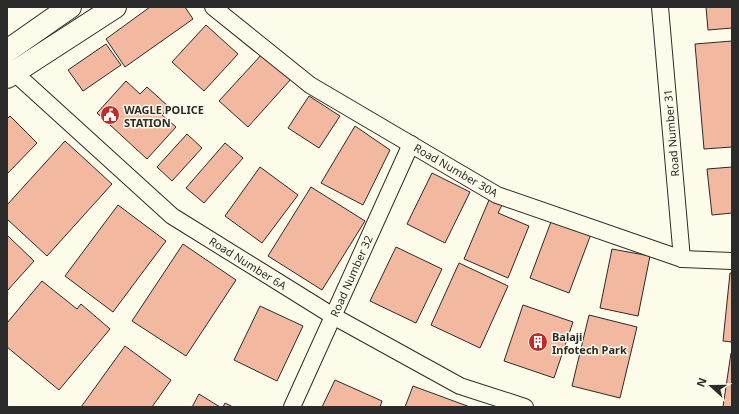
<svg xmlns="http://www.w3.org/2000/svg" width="739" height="414" font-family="'Noto Sans',sans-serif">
<rect width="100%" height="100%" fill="#fdfbea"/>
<!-- building -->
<g fill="#f2b8a0" stroke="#2b2b2b">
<polygon points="150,7 185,7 193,19 125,67 106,39"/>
<polygon points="706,7 732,7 732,28 708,30"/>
<polygon points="206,25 238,54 204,91 172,62"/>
<polygon points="732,41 732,147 704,149 695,44"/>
<polygon points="106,44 121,65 83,91 68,70"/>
<polygon points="263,53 291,79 248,127 219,101"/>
<polygon points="126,81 140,94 147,87 169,107 162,115 176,127 147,159 97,113"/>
<polygon points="309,96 340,116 319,148 288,128"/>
<polygon points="10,116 37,143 7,174 7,119"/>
<polygon points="355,126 390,150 363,205 321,183"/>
<polygon points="187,134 202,148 172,181 157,167"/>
<polygon points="65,141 112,184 47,256 7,219 7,205"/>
<polygon points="225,143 243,158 204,203 186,188"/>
<polygon points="260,167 298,195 262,243 225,216"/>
<polygon points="732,167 732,213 712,215 707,169"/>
<polygon points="432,173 470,192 445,243 407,224"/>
<polygon points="311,187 365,221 322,290 268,256"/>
<polygon points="489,200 502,205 498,213 529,226 508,278 464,259"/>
<polygon points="118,205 166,241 113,312 65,276"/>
<polygon points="552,219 591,234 569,293 530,278"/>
<polygon points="7,235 34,261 7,291"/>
<polygon points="183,244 236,280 186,356 132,321"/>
<polygon points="396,247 442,269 416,323 370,301"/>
<polygon points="612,249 650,256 638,316 600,308"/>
<polygon points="459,263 508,286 480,348 431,325"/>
<polygon points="730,273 732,273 732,342 723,341"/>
<polygon points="42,281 77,309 81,304 110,329 59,390 7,347 7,323"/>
<polygon points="523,305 573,322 554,378 504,361"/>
<polygon points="260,306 303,326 277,381 234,360"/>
<polygon points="589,315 637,327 620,398 572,386"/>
<polygon points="125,346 171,380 152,407 81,407"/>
<polygon points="731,353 732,353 732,407 723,407"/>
<polygon points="335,380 382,401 380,407 322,407"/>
<polygon points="413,386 470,407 405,407"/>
<polygon points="199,394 220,407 192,407"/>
<polygon points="225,403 233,407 223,407"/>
</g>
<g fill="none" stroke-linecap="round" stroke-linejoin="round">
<!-- street casing -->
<g stroke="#2b2b2b" stroke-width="18">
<g id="street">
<polyline points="213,7 310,85 497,195 682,259 732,261"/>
<polyline points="660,7 682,259"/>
<polyline points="7,66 172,216 333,316 460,386 525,407"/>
<polyline points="292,407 411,144"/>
</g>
</g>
<!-- secondary casing -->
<g stroke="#2b2b2b" stroke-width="24">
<g id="secondary">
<polyline points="7,51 70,7"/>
<polyline points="7,77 115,7"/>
</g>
</g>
<!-- street -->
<use href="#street" stroke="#fdfbea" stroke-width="16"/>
<!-- secondary -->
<use href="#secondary" stroke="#fdfbea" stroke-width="22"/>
</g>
<!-- icons -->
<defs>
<g id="civic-disc" transform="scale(1)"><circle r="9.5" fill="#c62828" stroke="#fdfbea"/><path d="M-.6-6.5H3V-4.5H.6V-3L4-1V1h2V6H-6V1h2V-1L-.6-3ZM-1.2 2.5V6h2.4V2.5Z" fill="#fff"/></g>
<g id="building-disc" transform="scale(1)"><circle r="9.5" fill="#c62828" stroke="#fdfbea"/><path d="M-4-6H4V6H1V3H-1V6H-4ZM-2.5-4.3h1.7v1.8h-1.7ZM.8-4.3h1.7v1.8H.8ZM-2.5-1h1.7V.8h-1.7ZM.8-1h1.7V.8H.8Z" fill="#fff"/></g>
</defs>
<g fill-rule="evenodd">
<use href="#civic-disc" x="110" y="115"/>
<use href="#building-disc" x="538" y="342"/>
</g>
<g text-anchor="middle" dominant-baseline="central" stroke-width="3" stroke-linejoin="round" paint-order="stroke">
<!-- poi labels -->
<g font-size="11" font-weight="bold" fill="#2b2b2b" stroke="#fdfbea" text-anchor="start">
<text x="124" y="109">WAGLE POLICE<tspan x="124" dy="13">STATION</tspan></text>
<text x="552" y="336">Balaji<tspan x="552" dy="13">Infotech Park</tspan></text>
</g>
<!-- street labels -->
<g font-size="11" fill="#2b2b2b" stroke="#fdfbea">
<text transform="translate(671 133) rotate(-95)">Road Number 31</text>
<text transform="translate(456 170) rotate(30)">Road Number 30A</text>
<text transform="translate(248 263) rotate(32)">Road Number 6A</text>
<text transform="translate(351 276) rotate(-66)">Road Number 32</text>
</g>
</g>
<!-- border -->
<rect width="739" height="414" fill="none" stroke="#2b2b2b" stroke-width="16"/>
<!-- north arrow -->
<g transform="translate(711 386) rotate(291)" stroke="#fdfbea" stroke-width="3" paint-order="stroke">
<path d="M0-3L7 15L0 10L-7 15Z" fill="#2b2b2b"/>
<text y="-6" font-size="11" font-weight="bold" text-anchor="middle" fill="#2b2b2b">N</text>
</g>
</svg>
